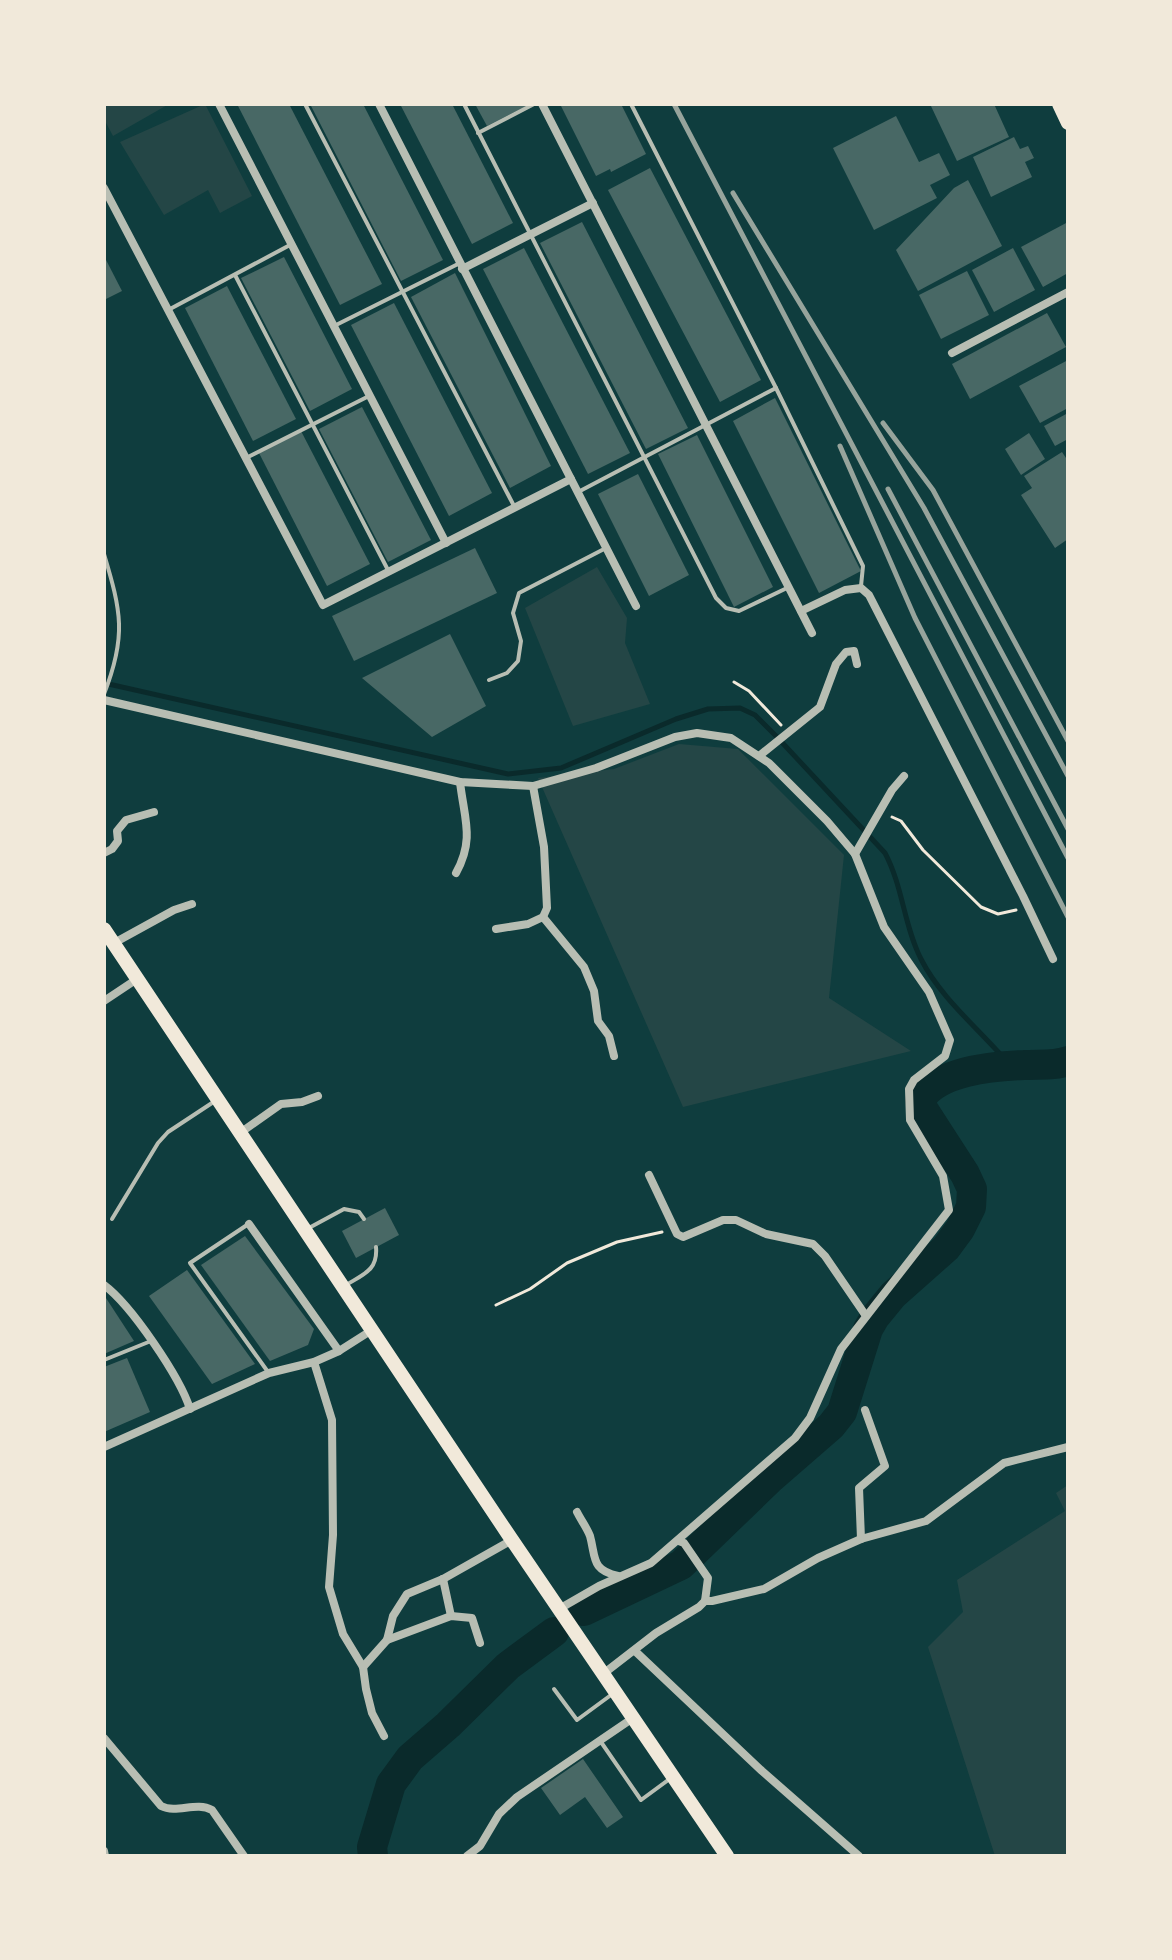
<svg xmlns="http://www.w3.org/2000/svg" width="1172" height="1960" font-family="'DejaVu Sans',sans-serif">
<rect width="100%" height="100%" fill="#0f3d3e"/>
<!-- green -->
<g fill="#244646">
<polygon points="107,104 169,104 113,136 104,119 104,106"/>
<polygon points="205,104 252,196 220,213 208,190 164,215 120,142"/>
<polygon points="597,567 627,618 625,643 650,704 573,726 525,608"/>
<polygon points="679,744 738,749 844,855 829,998 911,1051 683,1107 538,778 614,769"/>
<polygon points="1068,1485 1068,1856 995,1856 928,1647 963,1612 957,1580 1065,1511 1056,1493"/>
</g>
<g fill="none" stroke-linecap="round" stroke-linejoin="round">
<!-- stream -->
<path stroke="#0a2a2b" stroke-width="5" d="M 104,683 L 508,774 L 561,768 L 676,719 L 708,709 L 740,708 L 755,715 L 776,736 L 885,853 C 903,887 904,926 921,959 C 939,995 974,1025 1001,1055 L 1007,1066"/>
<!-- river -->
<g stroke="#0a2a2b" stroke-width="30">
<path d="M 584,1611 L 681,1565 L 770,1479 L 831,1426 L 842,1412 L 868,1329 L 875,1317 L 893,1295 L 946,1248 L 960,1229 L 971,1207 L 972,1189 L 965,1174 L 923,1109 L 920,1100 C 937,1071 993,1066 1024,1065 C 1038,1064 1055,1066 1068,1061"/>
<polyline points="373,1856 372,1847 391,1784 410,1758 448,1725 508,1666 554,1632"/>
</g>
</g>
<!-- building -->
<g fill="#486865">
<polygon points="237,104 289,104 382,284 340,305"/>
<polygon points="310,104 363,104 443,260 401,281"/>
<polygon points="400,104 452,104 513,223 472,244"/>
<polygon points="475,104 530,104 487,126"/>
<polygon points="560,104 621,104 646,154 611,172 610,169 596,176"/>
<polygon points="930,104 994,104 1009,137 957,161"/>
<polygon points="896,116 919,162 939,153 950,175 930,185 937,198 874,230 833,148"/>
<polygon points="1014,137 1020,149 1028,146 1034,158 1025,162 1032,177 991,197 973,157"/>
<polygon points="650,168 761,380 720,402 608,190"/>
<polygon points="968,180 1002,246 918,291 896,250 954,188"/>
<polygon points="582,222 688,428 646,449 540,243"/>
<polygon points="1068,222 1068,273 1043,287 1021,247"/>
<polygon points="524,248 630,453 588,474 483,269"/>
<polygon points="1013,248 1035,290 994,312 972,270"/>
<polygon points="104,256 122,291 104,300"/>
<polygon points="284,257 352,389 310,411 241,278"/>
<polygon points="967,271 989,315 941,339 919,295"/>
<polygon points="455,273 551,466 510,488 411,297"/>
<polygon points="227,286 296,419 253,441 185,308"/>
<polygon points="394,303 492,493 449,516 351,325"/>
<polygon points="1047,313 1066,347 970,399 952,364"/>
<polygon points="1068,360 1068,408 1040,423 1019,386"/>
<polygon points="775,398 861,571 819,593 733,421"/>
<polygon points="362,407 431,540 388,562 319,429"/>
<polygon points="1068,413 1068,439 1055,446 1044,426"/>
<polygon points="301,431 370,564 327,586 259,453"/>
<polygon points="1029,433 1045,459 1021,475 1005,449"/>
<polygon points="697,435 773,587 734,607 658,454"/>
<polygon points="1062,452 1068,461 1068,539 1055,548 1021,495 1032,488 1024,476"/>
<polygon points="638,474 689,575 649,596 598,494"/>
<polygon points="475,548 497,593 354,661 332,616"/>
<polygon points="450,634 486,706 432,737 362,678"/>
<polygon points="385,1208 399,1235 356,1258 342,1231"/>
<polygon points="245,1236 314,1329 308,1345 270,1361 201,1265"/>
<polygon points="187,1270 255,1364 212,1384 149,1296"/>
<polygon points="104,1295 134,1341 104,1354"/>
<polygon points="127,1358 150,1412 104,1432 104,1367"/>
<polygon points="583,1759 623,1817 607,1828 585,1797 560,1815 541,1788"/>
</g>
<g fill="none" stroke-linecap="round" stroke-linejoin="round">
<!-- path -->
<g stroke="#f1e9da" stroke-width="3">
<polyline points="734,682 749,691 781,725"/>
<polyline points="892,817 901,821 923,850 981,907 998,914 1016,910"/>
<polyline points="496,1305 530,1289 567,1263 617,1242 662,1232"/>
</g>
<!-- service -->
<g stroke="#b8beb3" stroke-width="4">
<polyline points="305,104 514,506"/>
<polyline points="464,104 716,598 726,608 739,611 787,588"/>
<polyline points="631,104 776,388 863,566 861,586"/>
<polyline points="823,104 824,104"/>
<polyline points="478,133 534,104"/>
<polyline points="235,275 389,572"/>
<polyline points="170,309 290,245"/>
<polyline points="334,326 460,263"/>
<polyline points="246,458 369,396"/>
<polyline points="580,491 776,388"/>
<path d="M 104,554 C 121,611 127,636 104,694"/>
<polyline points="489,680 507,673 518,661 521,641 513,613 519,593 606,548"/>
<polyline points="112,1219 158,1143 168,1132 215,1101"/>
<polyline points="247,1225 190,1263 268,1372"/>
<polyline points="307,1229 344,1209 359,1212 364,1219"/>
<path d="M 346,1285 C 364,1274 378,1270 376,1247"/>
<polyline points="104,1360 151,1341"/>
<polyline points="554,1689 577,1720 611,1695"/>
<polyline points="601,1742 641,1800 671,1778"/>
</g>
<!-- minor -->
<g stroke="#b8beb3" stroke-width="8">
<polyline points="219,104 446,543"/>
<polyline points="379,104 636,606"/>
<polyline points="542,104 812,633"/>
<polyline points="104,188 323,605 571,479"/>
<polyline points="462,269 593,203"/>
<polyline points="952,353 1068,292"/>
<polyline points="801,611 845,590 861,588 869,595 1023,896 1053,959"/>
<polyline points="104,700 460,782 533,786 596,768 675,737 697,733 731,738 769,763 827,821 855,854 884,927 929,992 950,1040 945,1056 914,1080 909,1089 910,1120 943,1176 949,1210 841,1349 810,1418 795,1438 651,1563 599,1586 559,1609"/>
<polyline points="759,756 820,707 836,664 846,652 854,651 857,664"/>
<polyline points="104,853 112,849 118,841 117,831 126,820 154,812"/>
<polyline points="855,854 892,790 904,776"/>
<path d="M 456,873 C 475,839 464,818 460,782"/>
<polyline points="543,917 584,967 594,991 598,1021 609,1036 614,1056"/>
<polyline points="496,929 528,924 543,917 547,908 544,847 533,786"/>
<polyline points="114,943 174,910 192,904"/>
<polyline points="104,1001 137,979"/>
<polyline points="240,1133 281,1104 302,1102 318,1096"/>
<polyline points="649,1175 677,1234 683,1237 723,1220 736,1220 766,1234 813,1244 825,1256 866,1316"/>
<polyline points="249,1224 339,1351"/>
<path d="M 104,1285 C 131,1305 180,1377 190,1409"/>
<polyline points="314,1362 332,1420 333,1535 329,1587 343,1634 363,1667 366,1689 372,1713 384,1736"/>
<polyline points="104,1447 269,1373 314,1362 339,1351 372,1330"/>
<path d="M 577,1512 C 581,1520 587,1528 590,1536 C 596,1558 591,1570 618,1576"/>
<polyline points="861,1539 859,1488 885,1466 865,1410"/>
<polyline points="443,1579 451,1616"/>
<polyline points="705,1601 712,1601 764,1589 818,1558 861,1539 926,1521 1004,1463 1068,1447"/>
<polyline points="387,1640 451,1616 472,1618 480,1643"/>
<polyline points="635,1651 762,1771 859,1856"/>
<polyline points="363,1667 387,1640 393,1616 407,1594 443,1579 512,1540"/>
<polyline points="603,1674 656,1633 699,1607 705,1601 708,1578 684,1543 679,1541"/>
<path d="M 104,1738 L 161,1806 C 177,1814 196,1801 212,1810 L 244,1856"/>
<polyline points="104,1851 105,1856"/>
<polyline points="467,1856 480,1846 499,1814 517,1797 633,1718"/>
</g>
<!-- primary -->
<g stroke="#f1e9da" stroke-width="14">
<polyline points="1059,104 1068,123"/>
<polyline points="104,929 512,1540 727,1856"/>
</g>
<!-- rail -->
<g stroke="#97a49c" stroke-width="5">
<polyline points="674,104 1068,858"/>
<polyline points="733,193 924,508 1068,776"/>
<polyline points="883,423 933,490 1068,741"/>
<polyline points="840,446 915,618 1068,917"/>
<polyline points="888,489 1068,829"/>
</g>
</g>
<!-- border -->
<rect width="1172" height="1960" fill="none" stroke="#f1e9da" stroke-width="212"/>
</svg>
